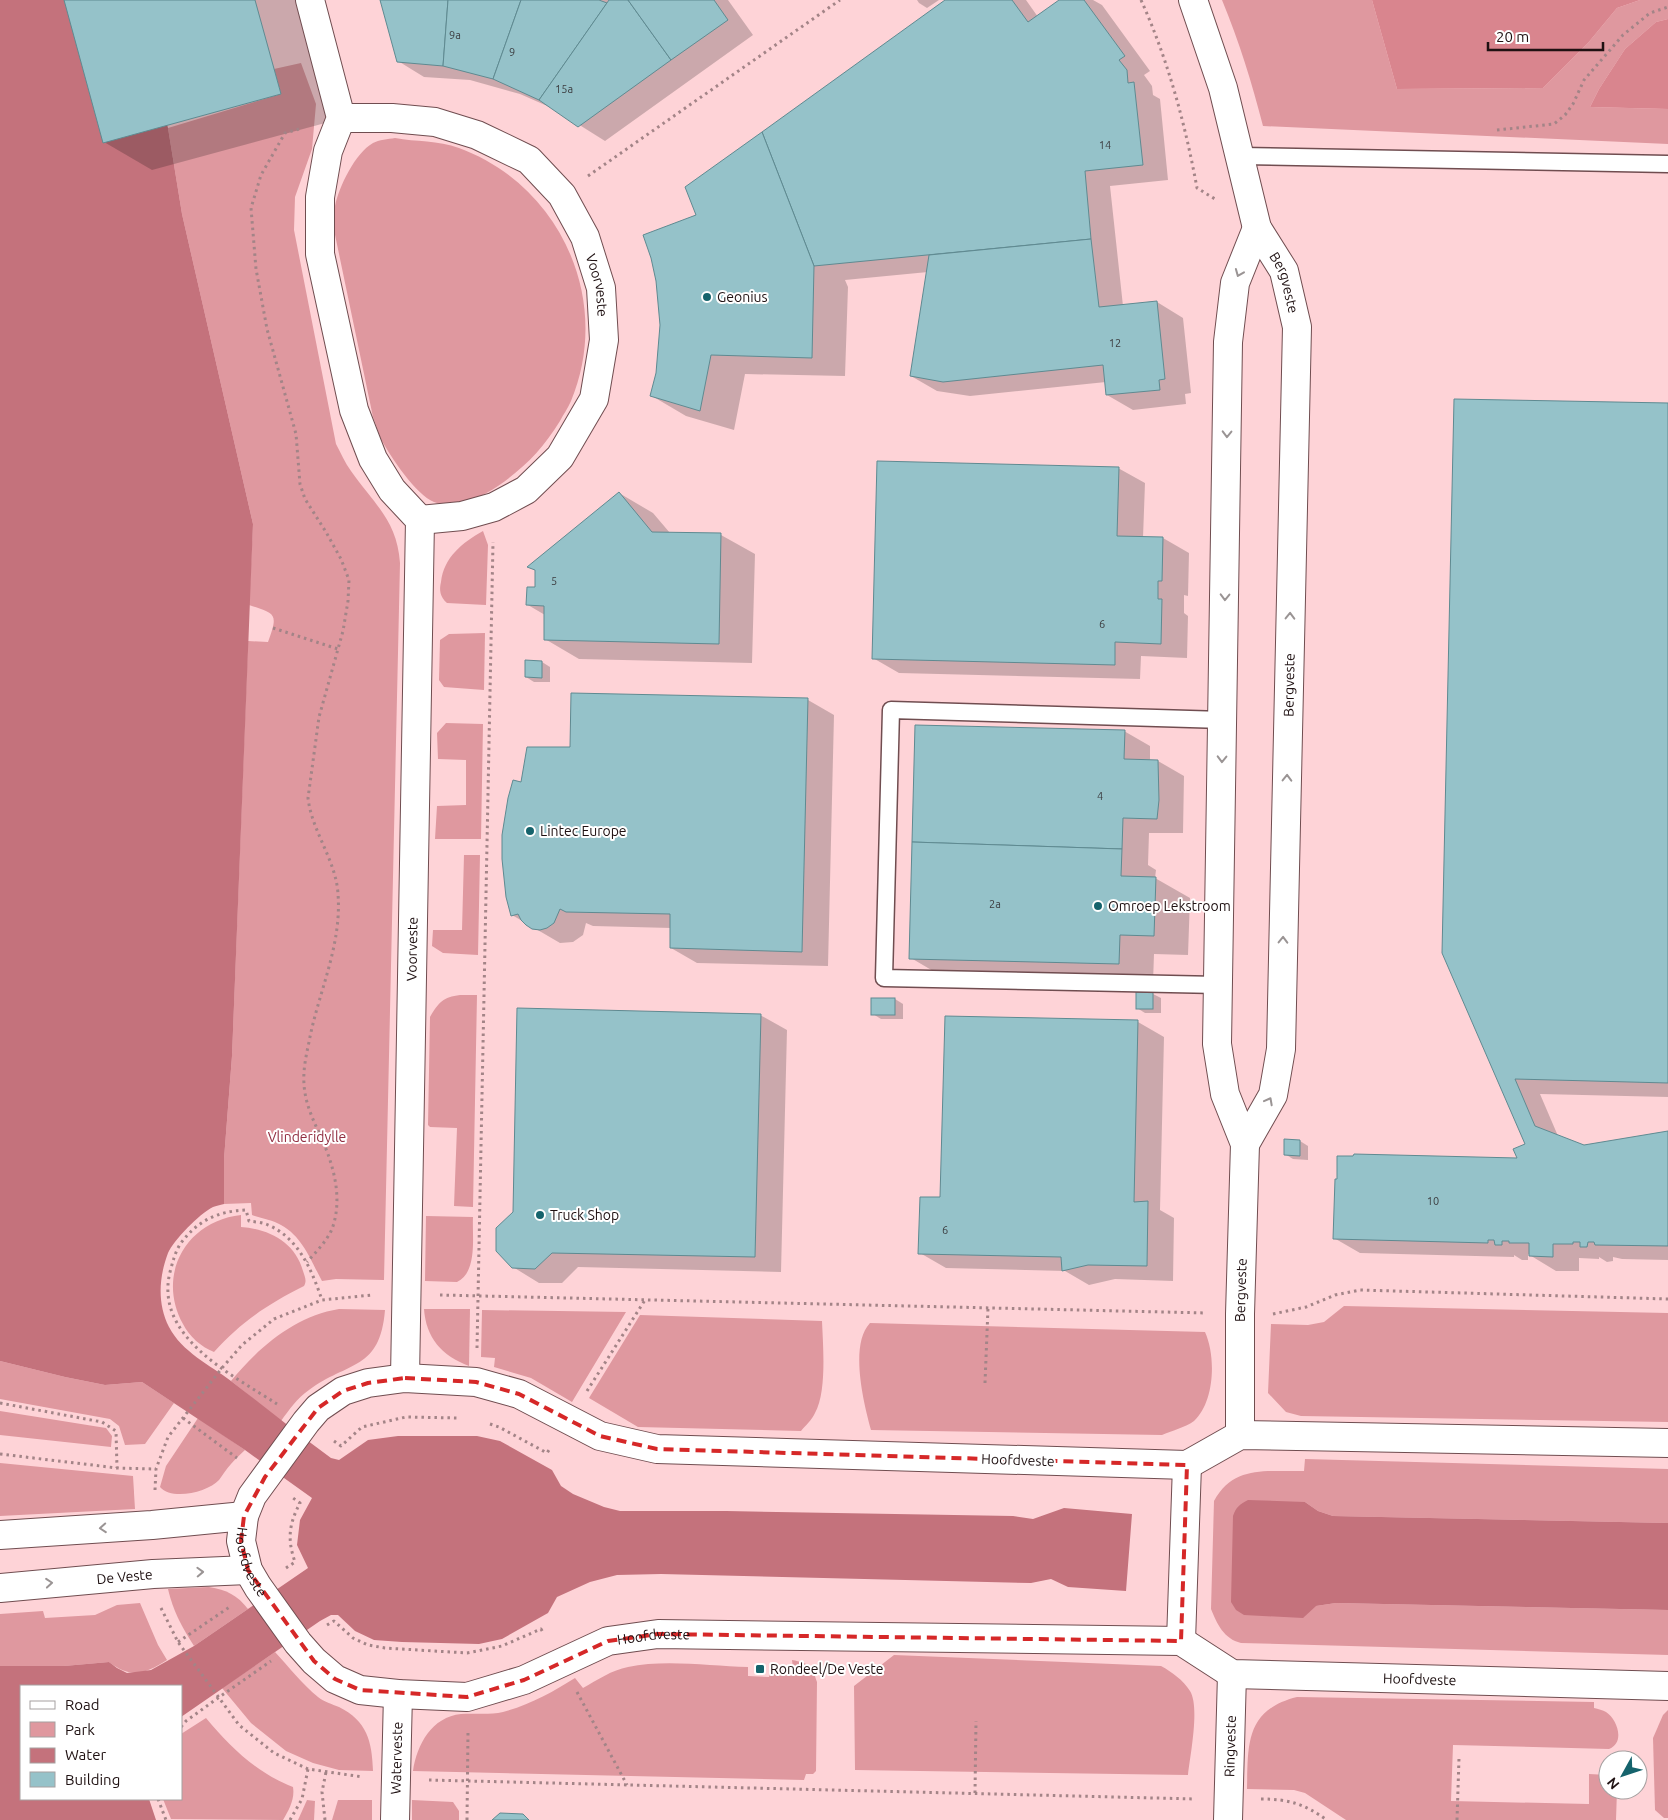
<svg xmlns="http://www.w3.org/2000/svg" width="1668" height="1820" font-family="Ubuntu,sans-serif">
<rect width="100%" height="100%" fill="#fed3d7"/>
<!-- green -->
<g fill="#df989f">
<path d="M 1222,0 L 1372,0 L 1397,89 L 1543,88 L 1588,43 L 1617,8 L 1640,0 L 1668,0 L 1668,19 L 1656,22 L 1625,49 L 1599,89 L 1590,107 L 1668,109 L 1668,144 L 1263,126 C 1252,83 1239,41 1222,0 Z"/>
<path d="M 301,63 L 316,104 L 312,149 L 295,197 L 294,230 L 336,444 C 341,453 345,463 351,471 C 374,504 397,520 400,563 L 384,1280 L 336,1279 L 322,1281 C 311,1261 303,1237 281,1225 C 273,1220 261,1218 252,1215 L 251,1203 L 224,1204 L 224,1159 L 232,1056 L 248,641 L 268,642 C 278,614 277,614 249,605 L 253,524 L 182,214 L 168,128 L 281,94 L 274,69 Z"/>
<path d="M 395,138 C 416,142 438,140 459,148 C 560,185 613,300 571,401 C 568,408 563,415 560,421 C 542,450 525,467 498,486 C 480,498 456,510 434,502 C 416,495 390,456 381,439 C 378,432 376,424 373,417 L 334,230 C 335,222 334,214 335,206 C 339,187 355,153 373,143 C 379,140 388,139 395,138 Z"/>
<path d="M 483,531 L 488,545 L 486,605 L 447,603 C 440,597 439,590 441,582 C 444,557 462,543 483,531 Z"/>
<polygon points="485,633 484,690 444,687 439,680 440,640 449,634"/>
<polygon points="446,723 483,724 481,839 435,839 437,806 466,805 466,760 438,759 437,733"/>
<polygon points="464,855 480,855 478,955 443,953 432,946 433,930 462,930"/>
<path d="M 460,995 L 477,995 L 473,1207 L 454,1206 L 457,1128 L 430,1127 L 428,1125 L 430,1017 C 439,1002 443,997 460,995 Z"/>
<path d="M 241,1215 L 241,1227 C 269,1229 295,1242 303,1271 C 305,1277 307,1281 304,1286 C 268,1304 241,1322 214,1352 C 201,1347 189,1336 183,1324 C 156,1275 186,1221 241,1215 Z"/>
<path d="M 426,1216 L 473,1217 C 472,1236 478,1272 457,1282 L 425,1281 Z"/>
<polygon points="1344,1306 1668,1313 1668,1422 1301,1416 1286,1412 1268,1393 1271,1324 1308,1325 1324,1322"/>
<path d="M 339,1309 L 385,1310 C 380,1371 348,1361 309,1390 C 297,1398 289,1410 281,1421 L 231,1381 C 259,1347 295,1316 339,1309 Z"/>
<path d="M 424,1309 L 470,1309 L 469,1366 C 442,1356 426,1338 424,1309 Z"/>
<polygon points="482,1310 626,1312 572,1402 531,1378 494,1367 495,1358 481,1357"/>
<path d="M 640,1315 L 822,1321 C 823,1345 827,1392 815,1413 C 812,1420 805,1426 801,1431 L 638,1427 L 589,1398 Z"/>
<path d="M 870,1323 L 1205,1332 C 1216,1356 1215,1402 1194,1421 C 1186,1427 1171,1431 1162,1435 L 871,1430 C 864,1404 849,1345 870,1323 Z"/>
<polygon points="0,1361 65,1377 105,1385 142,1382 174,1403 145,1444 125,1445 119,1426 110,1419 0,1399"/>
<polygon points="0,1411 106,1428 112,1436 111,1447 0,1435"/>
<path d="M 198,1418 L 245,1450 C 240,1455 235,1459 231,1464 C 226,1469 223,1475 219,1480 C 208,1492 172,1501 160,1487 L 166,1466 Z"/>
<path d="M 1305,1459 L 1668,1469 L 1668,1523 L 1333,1516 L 1318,1511 L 1305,1502 L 1316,1606 L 1336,1603 L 1668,1610 L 1668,1655 L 1241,1643 C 1224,1639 1217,1624 1211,1609 L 1214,1501 C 1234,1464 1268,1472 1304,1471 Z"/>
<polygon points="0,1463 133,1476 135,1509 0,1516"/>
<path d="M 209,1587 C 227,1590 237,1595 248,1609 L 194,1646 C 182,1627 173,1611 168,1589 Z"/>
<path d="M 140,1603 L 158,1645 L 167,1660 C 145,1674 131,1679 109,1662 L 64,1666 L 0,1666 L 0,1614 L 43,1611 L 45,1618 L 95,1615 L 117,1605 Z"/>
<path d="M 275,1652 C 289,1667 302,1684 318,1697 C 324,1702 332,1704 339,1707 C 367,1721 372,1741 373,1771 L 339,1770 L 313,1763 L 286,1751 L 251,1723 L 222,1688 Z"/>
<path d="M 894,1655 L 1161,1666 C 1172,1672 1183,1680 1190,1691 C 1200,1707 1190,1756 1188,1775 L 855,1770 L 854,1686 Z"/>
<path d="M 792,1660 C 809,1663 812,1666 817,1682 L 816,1771 L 813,1774 L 806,1774 L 804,1780 L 413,1771 C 417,1744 432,1717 461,1714 C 475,1713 490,1715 503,1712 C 529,1705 553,1692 575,1678 L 583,1688 C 597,1680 612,1670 628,1667 C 664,1659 711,1666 748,1667 L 748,1676 L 769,1677 L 771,1668 L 793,1668 Z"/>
<path d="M 1297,1697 L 1594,1702 L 1594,1708 C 1598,1709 1603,1710 1606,1712 C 1618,1720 1625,1743 1609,1749 L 1453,1745 L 1451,1801 L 1589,1804 L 1589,1774 L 1608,1775 L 1608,1790 L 1617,1790 L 1616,1820 L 1346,1820 L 1305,1793 L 1294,1790 L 1247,1789 C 1248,1745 1245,1710 1297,1697 Z"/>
<polygon points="1668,1710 1668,1818 1664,1818 1655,1810 1653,1738 1663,1715"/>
<path d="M 206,1718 C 230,1747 257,1773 293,1787 C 295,1799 289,1810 283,1820 L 171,1819 L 163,1799 L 181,1799 L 181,1734 Z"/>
<polygon points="307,1800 315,1801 314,1820 298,1820"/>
<polygon points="338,1800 372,1800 372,1820 332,1820"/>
<polygon points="412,1800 453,1802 459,1811 459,1820 412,1820"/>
</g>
<!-- forest -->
<g fill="#d9858e">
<polygon points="1372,0 1640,0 1617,8 1588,43 1543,88 1397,89"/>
<polygon points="1668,19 1668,109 1590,107 1599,89 1625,49 1656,22"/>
</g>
<!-- water -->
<g fill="#c4727c">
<path d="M 0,0 L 151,0 L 154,76 L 168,128 L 182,214 L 253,524 L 232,1056 L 224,1159 L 224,1204 C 220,1205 216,1206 213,1207 C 199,1214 174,1240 168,1253 C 159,1277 157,1303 169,1327 C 182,1352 210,1365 231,1381 C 265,1407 297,1433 331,1458 L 339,1460 L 368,1440 L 398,1436 L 477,1436 L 500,1441 L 552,1470 L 561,1486 L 573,1494 L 604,1507 L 620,1511 L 726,1511 L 1013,1516 L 1033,1519 L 1064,1508 L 1132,1514 L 1126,1591 L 1068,1587 L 1051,1579 L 1031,1583 L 661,1574 L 617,1575 L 590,1582 L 557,1597 L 548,1613 L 502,1639 L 479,1644 L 402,1642 L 374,1640 L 355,1631 L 338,1615 L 331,1615 L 320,1621 L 181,1717 L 181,1686 L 21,1686 L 21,1799 L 149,1799 L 156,1820 L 0,1820 L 0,1666 L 64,1666 L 109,1662 L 117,1668 L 127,1673 L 151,1670 L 194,1646 L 308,1568 L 297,1545 L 300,1520 L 312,1498 L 245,1450 L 142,1382 L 105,1385 L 65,1377 L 0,1361 Z"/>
<path d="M 1248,1500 L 1305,1502 L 1318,1511 L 1333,1516 L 1668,1523 L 1668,1610 L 1336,1603 L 1316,1606 L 1303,1618 L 1244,1615 L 1236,1610 L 1231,1602 L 1233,1516 C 1236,1507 1240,1504 1248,1500 Z"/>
</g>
<!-- shadow -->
<g fill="#0003">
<polygon points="65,0 295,0 329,122 152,170 104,142"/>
<polygon points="381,0 728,0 753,35 605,141 554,109 520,94 470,80 424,77 398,61"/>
<polygon points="917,0 939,0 927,8 919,3"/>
<polygon points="948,0 1026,0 1038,17 1061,0 1093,0 1102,5 1150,71 1144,75 1152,86 1153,95 1160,99 1168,180 1110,186 1123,306 1157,302 1183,318 1191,393 1185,394 1186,404 1133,410 1107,395 1106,382 970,396 937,391 911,376 928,272 845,280 848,287 845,376 745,374 734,430 686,416 652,396 698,216"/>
<polygon points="1668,405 1668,1097 1540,1094 1558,1136 1584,1147 1668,1132 1668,1260 1622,1259 1613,1257 1613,1261 1607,1262 1599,1257 1599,1259 1579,1258 1579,1271 1556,1271 1528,1254 1528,1260 1522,1260 1514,1255 1514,1257 1360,1253 1334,1238 1519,1159 1527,1144 1443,953"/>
<polygon points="1118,468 1145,483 1143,538 1163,538 1189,553 1188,596 1184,595 1184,613 1188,616 1187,658 1141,656 1140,679 899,673 873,658"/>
<polygon points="619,493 653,513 670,533 721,535 755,554 752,663 579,659 545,639 545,615 528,605 536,589 536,570"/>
<polygon points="526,661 542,662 550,667 550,682 534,682 526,677"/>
<polygon points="808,700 834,715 828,966 697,963 671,948 671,928 593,926 586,923 583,935 573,942 560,943 512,915 522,784 571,749"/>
<polygon points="1124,731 1150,746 1150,761 1158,761 1184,776 1183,833 1149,833 1148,865 1156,870 1155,878 1190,898 1188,955 1154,954 1153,983 945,978 911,958"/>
<polygon points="1153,994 1161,998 1161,1013 1145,1013 1137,1008"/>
<polygon points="895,999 903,1004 903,1019 881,1019 873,1014"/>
<polygon points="760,1015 787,1030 781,1272 578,1267 562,1283 539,1283 513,1267"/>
<polygon points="1138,1022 1164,1037 1160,1210 1174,1218 1173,1281 1115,1279 1089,1285 1065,1271 946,1268 920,1253 942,1198"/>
<polygon points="1300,1141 1308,1146 1308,1160 1293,1159 1285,1154"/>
</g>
<!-- building -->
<g fill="#95c2c9" stroke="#5f8a91">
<polygon points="64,0 255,0 281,94 103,143"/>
<polygon points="380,0 448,0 443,66 397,62"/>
<polygon points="448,0 521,0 493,79 443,66"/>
<polygon points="521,0 599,0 607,3 539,100 493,79"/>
<polygon points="609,0 628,0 671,60 578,127 539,100"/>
<polygon points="628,0 714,0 728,20 671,60"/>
<polygon points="945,0 1012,0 1028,22 1059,0 1084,0 1125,56 1119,60 1127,70 1128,83 1134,82 1143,165 1085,171 1091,239 814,266 762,132"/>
<polygon points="762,132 814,266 812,358 711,355 700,411 650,396 656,373 660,325 656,281 651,258 643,235 696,215 685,187"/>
<polygon points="1091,239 1099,307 1157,301 1165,379 1159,380 1160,390 1106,395 1103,365 943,382 910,376 929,255"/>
<polygon points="1454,399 1668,403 1668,1083 1515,1079 1535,1126 1584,1145 1668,1131 1668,1246 1595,1245 1594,1242 1588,1242 1587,1247 1580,1247 1580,1242 1573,1242 1573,1244 1553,1244 1553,1257 1529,1256 1529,1243 1509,1243 1509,1241 1502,1241 1502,1245 1495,1245 1494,1240 1488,1240 1488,1243 1333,1239 1335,1179 1337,1179 1337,1156 1353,1156 1354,1154 1517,1158 1513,1149 1525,1144 1442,953"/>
<polygon points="877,461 1119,467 1117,536 1163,537 1162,581 1158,581 1158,599 1162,599 1161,644 1115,642 1115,665 872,659"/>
<polygon points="619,492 652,532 721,533 719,644 544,640 544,606 526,605 527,587 535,587 535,570 527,567"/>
<polygon points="525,660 542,661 542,678 525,677"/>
<polygon points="571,693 808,698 802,952 670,948 670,914 566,912 560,909 554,923 547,928 540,930 532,929 526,925 521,920 518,914 511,916 506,897 502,859 502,835 508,798 513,780 521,782 527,747 570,747"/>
<polygon points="915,725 1125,730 1124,759 1158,760 1159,800 1157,819 1123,818 1122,849 912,842"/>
<polygon points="912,842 1122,849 1121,876 1156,877 1154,936 1120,935 1119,964 909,959"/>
<rect x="1136" y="992" width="17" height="17"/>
<rect x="871" y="998" width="24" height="17"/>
<polygon points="517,1008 761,1014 755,1257 552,1253 535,1269 512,1268 496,1251 496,1228 513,1212"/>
<polygon points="945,1016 1138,1020 1134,1202 1148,1201 1147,1266 1088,1265 1062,1271 1061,1257 918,1254 920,1197 940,1197"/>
<polygon points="1284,1139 1300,1140 1300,1156 1284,1155"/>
<polygon points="500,1813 523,1814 529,1820 492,1820"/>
</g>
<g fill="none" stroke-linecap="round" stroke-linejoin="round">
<!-- service casing -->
<g stroke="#704d50" stroke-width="19">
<g id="service">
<polyline points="1241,156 1668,164"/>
<polyline points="1218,985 884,978 891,710 1223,720"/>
</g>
</g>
<!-- minor casing -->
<g stroke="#704d50" stroke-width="30">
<g id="minor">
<polyline points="310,0 341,118 328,151 320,197 320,254 354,410 373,459 392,490 420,520 405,1378"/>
<path id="s1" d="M 1193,0 L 1223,88 L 1257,228 L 1284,271 L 1297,327 L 1281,1049 L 1273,1095 L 1245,1144"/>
<path id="s2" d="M 341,118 L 392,118 L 435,122 L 477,135 L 529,160 L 562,195 L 585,237 L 601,288 L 604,340 L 594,399 L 560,457 L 526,490 L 494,507 L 462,516 L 420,520"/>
<path id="s3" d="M 1240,1435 L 1240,1314 L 1245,1144 L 1225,1094 L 1217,1044 L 1228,342 L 1235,283 L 1257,228"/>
<path id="s4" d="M 1668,1443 L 1240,1435 L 1187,1465 L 657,1449 L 600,1436 L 519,1394 L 476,1382 L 405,1378 L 368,1383 L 343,1391 L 318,1408 L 306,1422 L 252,1496 L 244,1516 L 241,1541 L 248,1570 L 258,1587 L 298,1643 L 314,1661 L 335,1679 L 360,1690 L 398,1694 L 467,1697 L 524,1680 L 608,1641 L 658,1634 L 1181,1641 L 1232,1674 L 1668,1686"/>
<polyline points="0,1535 152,1525 244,1516"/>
<path id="s5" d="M 0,1588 L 153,1574 L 248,1570"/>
<polyline points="1181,1641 1187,1465"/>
<path id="s6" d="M 395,1820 L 398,1694"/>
<path id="s7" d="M 1228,1820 L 1232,1674"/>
</g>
</g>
<!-- path -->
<g stroke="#a38487" stroke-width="3" stroke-dasharray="2.5 4" stroke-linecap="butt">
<path d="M 1141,0 C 1168,60 1185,123 1197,188 L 1215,199"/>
<path d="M 299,129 L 285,133 L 261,175 L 251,208 L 256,269 L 267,329 L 296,434 L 300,484 L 305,499 L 326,532 L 341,559 L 349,580 L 348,601 L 343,631 L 319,717 L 308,798 C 312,832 336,860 338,894 C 342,946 318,993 309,1042 C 306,1056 303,1070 304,1084 C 305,1103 313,1120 321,1137 C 334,1166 343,1199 332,1229 C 327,1241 315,1253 307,1262"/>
<polyline points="1497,130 1554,124 1565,115 1573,104 1584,80 1623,35 1650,13 1668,7"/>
<polyline points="588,176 840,0"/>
<polyline points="273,628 338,649"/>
<polyline points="440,1295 1206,1313"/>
<polyline points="1273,1314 1306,1307 1335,1295 1360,1290 1668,1299"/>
<polyline points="477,1348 493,542"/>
<polyline points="985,1383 988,1308"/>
<polyline points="587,1391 645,1300"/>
<polyline points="0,1403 102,1422 116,1431 117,1468"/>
<path d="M 277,1404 C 231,1374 154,1337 170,1272 C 173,1261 175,1252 181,1243 C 197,1221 218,1211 246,1210 L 249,1221 C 255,1222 262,1222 268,1225 C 299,1238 312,1271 322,1300"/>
<polyline points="183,1418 237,1458"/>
<polyline points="490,1424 499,1427 547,1453 551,1447"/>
<polyline points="334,1441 341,1446 362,1427 406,1417 460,1418"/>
<polyline points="0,1454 117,1468 156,1469"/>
<polyline points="155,1490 156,1469 168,1437 222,1368 242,1345 274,1319 322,1300 372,1295"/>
<path d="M 286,1568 L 295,1562 C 287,1539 289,1524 300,1503 L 293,1498"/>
<polyline points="161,1608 178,1642 239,1725 274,1753 308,1769 363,1777"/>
<polyline points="327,1625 334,1621 353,1638 368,1645 385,1648 467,1653 502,1646 541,1629 544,1634"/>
<polyline points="178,1642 231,1606"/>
<polyline points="577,1692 627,1785"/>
<polyline points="181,1727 186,1721 218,1698 271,1661"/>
<polyline points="429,1780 1195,1799"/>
<polyline points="975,1793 976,1721"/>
<polyline points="158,1799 166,1820"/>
<path d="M 1261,1799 C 1289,1799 1304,1804 1327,1820"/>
<polyline points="290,1820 302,1799 308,1769"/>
<polyline points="325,1820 322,1792 326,1772"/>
<polyline points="467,1820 468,1731"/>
<polyline points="1457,1820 1459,1758"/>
</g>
<!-- service -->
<use href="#service" stroke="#fff" stroke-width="16"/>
<!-- minor -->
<use href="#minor" stroke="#fff" stroke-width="28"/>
</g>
<!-- one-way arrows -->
<defs><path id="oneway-chevron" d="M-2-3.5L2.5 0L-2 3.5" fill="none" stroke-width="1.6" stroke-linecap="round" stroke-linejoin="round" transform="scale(1.25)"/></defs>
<g stroke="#9a9494">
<use href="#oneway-chevron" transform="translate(1239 273) rotate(112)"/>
<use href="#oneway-chevron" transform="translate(1227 434) rotate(91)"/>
<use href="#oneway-chevron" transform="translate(1225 597) rotate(91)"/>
<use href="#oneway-chevron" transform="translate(1290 616) rotate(-89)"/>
<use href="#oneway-chevron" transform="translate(1222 759) rotate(91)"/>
<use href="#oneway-chevron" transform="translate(1287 778) rotate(-89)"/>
<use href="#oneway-chevron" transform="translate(1283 940) rotate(-89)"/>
<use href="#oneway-chevron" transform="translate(1269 1101) rotate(-62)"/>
<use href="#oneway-chevron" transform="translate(103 1528) rotate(176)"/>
<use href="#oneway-chevron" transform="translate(200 1572) rotate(-2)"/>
<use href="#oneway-chevron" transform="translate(49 1583) rotate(-5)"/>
</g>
<!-- marked area -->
<path fill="none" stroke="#d62828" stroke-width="4" stroke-dasharray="10 6" stroke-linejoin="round" d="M 405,1378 L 476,1382 L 519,1394 L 600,1436 L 657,1449 L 1187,1465 L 1181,1641 L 658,1634 L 608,1641 L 524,1680 L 467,1697 L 360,1690 L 335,1679 L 314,1661 L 248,1570 L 241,1541 L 244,1516 L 265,1477 L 318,1408 L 343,1391 L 368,1383 Z"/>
<!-- markers -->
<g fill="#15636c" stroke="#fff" stroke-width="2">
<circle cx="707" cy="297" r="5"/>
<circle cx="530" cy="831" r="5"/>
<circle cx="1098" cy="906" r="5"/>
<circle cx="540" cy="1215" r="5"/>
<rect x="755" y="1664" width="10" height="10" rx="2.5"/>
</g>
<g text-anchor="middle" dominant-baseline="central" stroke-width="4" stroke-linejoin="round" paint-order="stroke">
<!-- number labels -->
<g font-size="11" fill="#3c3d40">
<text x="455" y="35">9a</text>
<text x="512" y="52">9</text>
<text x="564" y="89">15a</text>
<text x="1105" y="145">14</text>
<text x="1115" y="343">12</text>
<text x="554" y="581">5</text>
<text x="1102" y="624">6</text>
<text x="1100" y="796">4</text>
<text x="995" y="904">2a</text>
<text x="1433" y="1201">10</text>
<text x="945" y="1230">6</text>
</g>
<!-- street labels -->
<g font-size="14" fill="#1f1112" stroke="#fff">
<text stroke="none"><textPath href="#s1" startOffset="299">Bergveste</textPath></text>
<text stroke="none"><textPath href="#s2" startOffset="342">Voorveste</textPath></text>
<text transform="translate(1289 685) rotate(-89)">Bergveste</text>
<text transform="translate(412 949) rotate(-89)">Voorveste</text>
<text stroke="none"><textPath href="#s3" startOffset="145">Bergveste</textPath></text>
<text transform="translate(1018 1460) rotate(2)">Hoofdveste</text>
<text stroke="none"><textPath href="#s4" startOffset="1558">Hoofdveste</textPath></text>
<text stroke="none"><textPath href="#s5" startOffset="125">De Veste</textPath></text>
<text stroke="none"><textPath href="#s4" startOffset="2038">Hoofdveste</textPath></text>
<text stroke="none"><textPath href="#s4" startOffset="2814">Hoofdveste</textPath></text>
<text stroke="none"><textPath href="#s7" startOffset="74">Ringveste</textPath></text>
<text stroke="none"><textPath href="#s6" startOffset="62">Waterveste</textPath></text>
</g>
<!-- poi labels -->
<g font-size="14" fill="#1f1112" stroke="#fff" text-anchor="start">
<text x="717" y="297">Geonius</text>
<text x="540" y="831">Lintec Europe</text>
<text x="1108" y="906">Omroep Lekstroom</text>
<text x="550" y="1215">Truck Shop</text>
<text x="770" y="1669">Rondeel/De Veste</text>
</g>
<!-- park labels -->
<g font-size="14" fill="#912e41" stroke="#fff">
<text x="307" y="1137">Vlinderidylle</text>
</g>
</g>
<!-- legend -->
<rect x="20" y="1685" width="162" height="115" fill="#ffffff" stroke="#a5a0a0"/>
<rect x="30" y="1701" width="25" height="8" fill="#ffffff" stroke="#a5a0a0"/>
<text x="65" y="1710" font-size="15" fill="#1f1112">Road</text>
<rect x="30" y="1722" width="25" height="15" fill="#df989f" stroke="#a5a0a0"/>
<text x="65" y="1735" font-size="15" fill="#1f1112">Park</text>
<rect x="30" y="1748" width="25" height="15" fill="#c4727c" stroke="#a5a0a0"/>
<text x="65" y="1760" font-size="15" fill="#1f1112">Water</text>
<rect x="30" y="1772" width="25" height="15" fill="#95c2c9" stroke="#a5a0a0"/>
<text x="65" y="1785" font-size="15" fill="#1f1112">Building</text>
<!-- north arrow -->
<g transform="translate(1623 1775) rotate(230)"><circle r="24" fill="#ffffff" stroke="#a5a0a0"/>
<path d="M0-4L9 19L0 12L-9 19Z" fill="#15636c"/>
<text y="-8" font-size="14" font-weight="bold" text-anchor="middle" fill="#1f1112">N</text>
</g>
<!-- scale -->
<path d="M1488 42v8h115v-8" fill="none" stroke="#1f1112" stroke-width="2.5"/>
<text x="1496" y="42" font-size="15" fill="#1f1112" stroke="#ffffff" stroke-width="4" paint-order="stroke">20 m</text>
</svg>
